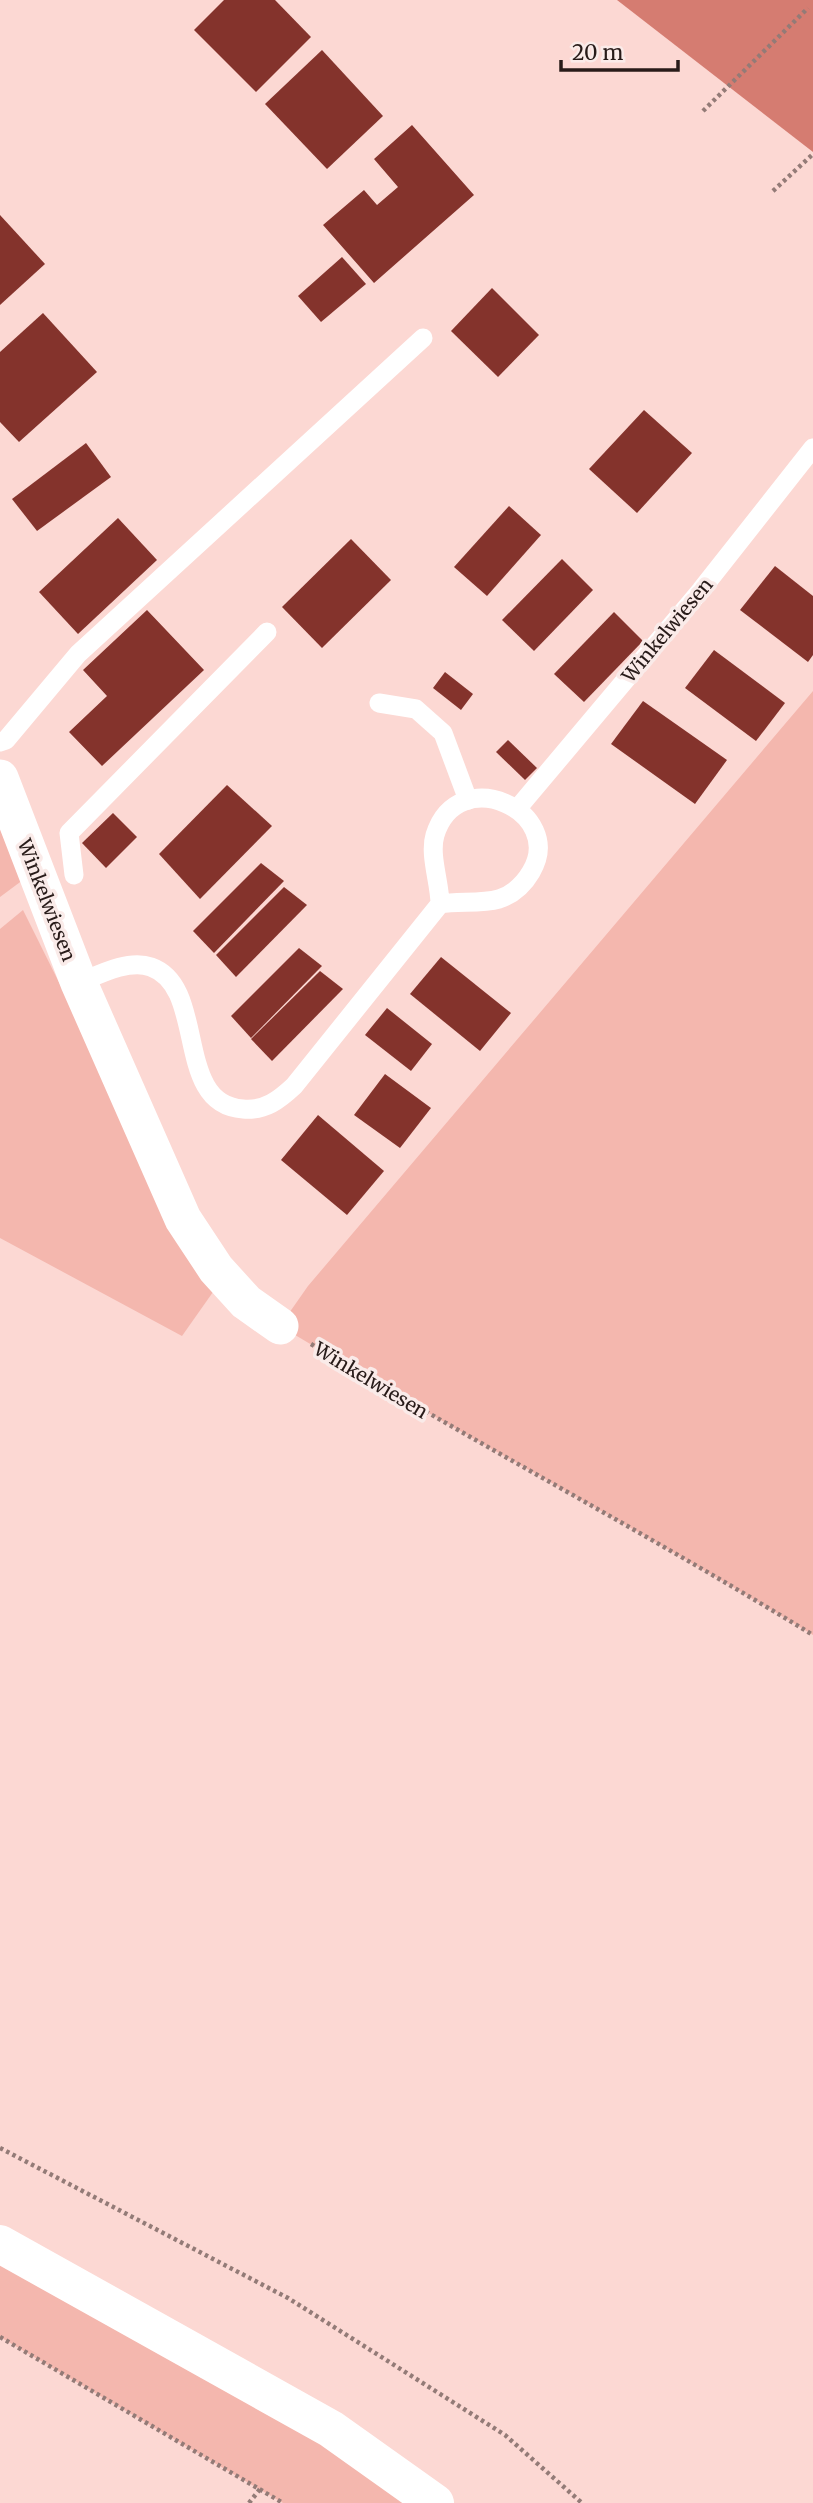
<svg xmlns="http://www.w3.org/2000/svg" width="813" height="2503" font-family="Merriweather,serif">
<rect width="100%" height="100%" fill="#fcd8d3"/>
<!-- green -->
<g fill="#f4b7ae">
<path d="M 813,691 L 813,1635 C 638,1528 456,1432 280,1326 L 308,1286 Z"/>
<polygon points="0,777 35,871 0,897"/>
<polygon points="23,910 213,1292 182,1336 0,1238 0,929"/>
<polygon points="0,2244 435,2503 283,2503 0,2337"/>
</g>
<!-- water -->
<polygon fill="#d57c71" points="617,0 813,0 813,152"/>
<!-- building -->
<g fill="#84332c">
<polygon points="224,0 275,0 311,37 256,92 194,30"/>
<polygon points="322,50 383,116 327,169 265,104"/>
<polygon points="412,125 474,195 374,283 323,225 364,190 377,205 398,187 374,159"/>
<polygon points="0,215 45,264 0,305"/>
<polygon points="342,257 366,284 321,322 298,296"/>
<polygon points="492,288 539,335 498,377 451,331"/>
<polygon points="43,313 97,372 19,442 0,422 0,352"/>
<polygon points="644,410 692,453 637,513 589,469"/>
<polygon points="86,443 111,477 37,531 12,499"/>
<polygon points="509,506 541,535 487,596 454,567"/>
<polygon points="118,518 157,560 78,634 39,592"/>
<polygon points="351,539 391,580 322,648 282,607"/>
<polygon points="562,559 593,590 534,651 502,620"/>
<polygon points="775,566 813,596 813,655 808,662 740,610"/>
<polygon points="147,610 204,670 102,766 69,732 107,696 83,670"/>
<polygon points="614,612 643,641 584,702 554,674"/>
<polygon points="714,650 785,703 756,741 685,688"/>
<polygon points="445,672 473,694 461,710 433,688"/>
<polygon points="643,701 727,760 695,804 611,744"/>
<polygon points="508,740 537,768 525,780 496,752"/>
<polygon points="227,785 272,826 200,899 159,854"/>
<polygon points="113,813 137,837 106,868 82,843"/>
<polygon points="261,863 284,881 214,953 193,931"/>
<polygon points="284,887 307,905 236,977 216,955"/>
<polygon points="299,948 322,966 251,1038 231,1016"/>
<polygon points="441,957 511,1013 480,1051 410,994"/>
<polygon points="320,971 343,989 272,1061 251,1039"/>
<polygon points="387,1008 432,1044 411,1071 365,1035"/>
<polygon points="385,1074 431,1108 400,1148 354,1115"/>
<polygon points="318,1115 384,1171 347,1215 281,1160"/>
</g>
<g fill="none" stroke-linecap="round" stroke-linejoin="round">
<!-- path -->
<g stroke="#937b77" stroke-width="4.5" stroke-dasharray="3.5 3.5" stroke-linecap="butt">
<polyline points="703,111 808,8"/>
<polyline points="773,191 813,154"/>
<path d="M 311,1344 C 477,1444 648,1534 813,1635"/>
<polyline points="0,2148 288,2298 505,2435 582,2503"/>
<polyline points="0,2337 283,2503"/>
<polyline points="249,2503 260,2489"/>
</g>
<!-- service -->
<g stroke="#fff" stroke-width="19">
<polyline points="379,703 416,709 443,733 468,800"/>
<polyline points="0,742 6,740 78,654 423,338"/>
<polyline points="517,809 701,590 813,448"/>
<polyline points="74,875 69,833 267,632"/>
<path d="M 79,983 C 100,974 129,959 151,967 C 208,987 173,1105 243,1109 C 265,1111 279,1100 294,1086 L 440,904 C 440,883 429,855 435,835 C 458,761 567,812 531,872 C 524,884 514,894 499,899 C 481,904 459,901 440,904"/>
</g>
<!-- minor -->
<polyline stroke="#fff" stroke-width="37" points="0,778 79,983 183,1219 216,1269 246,1302 280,1326"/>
<!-- secondary -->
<polyline stroke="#fff" stroke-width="38" points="0,2244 331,2429 435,2503"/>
</g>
<g text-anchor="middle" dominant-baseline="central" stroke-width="7" stroke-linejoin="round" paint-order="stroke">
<!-- street labels -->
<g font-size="19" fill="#281b19" stroke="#faebe9">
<text transform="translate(667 630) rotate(-50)">Winkelwiesen</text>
<text transform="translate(47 900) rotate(69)">Winkelwiesen</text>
<text transform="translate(371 1380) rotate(31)">Winkelwiesen</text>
</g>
</g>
<!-- scale -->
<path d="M561 60v10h117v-10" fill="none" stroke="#281b19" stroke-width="3.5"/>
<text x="572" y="60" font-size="21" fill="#281b19" stroke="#faebe9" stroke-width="5" paint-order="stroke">20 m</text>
</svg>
